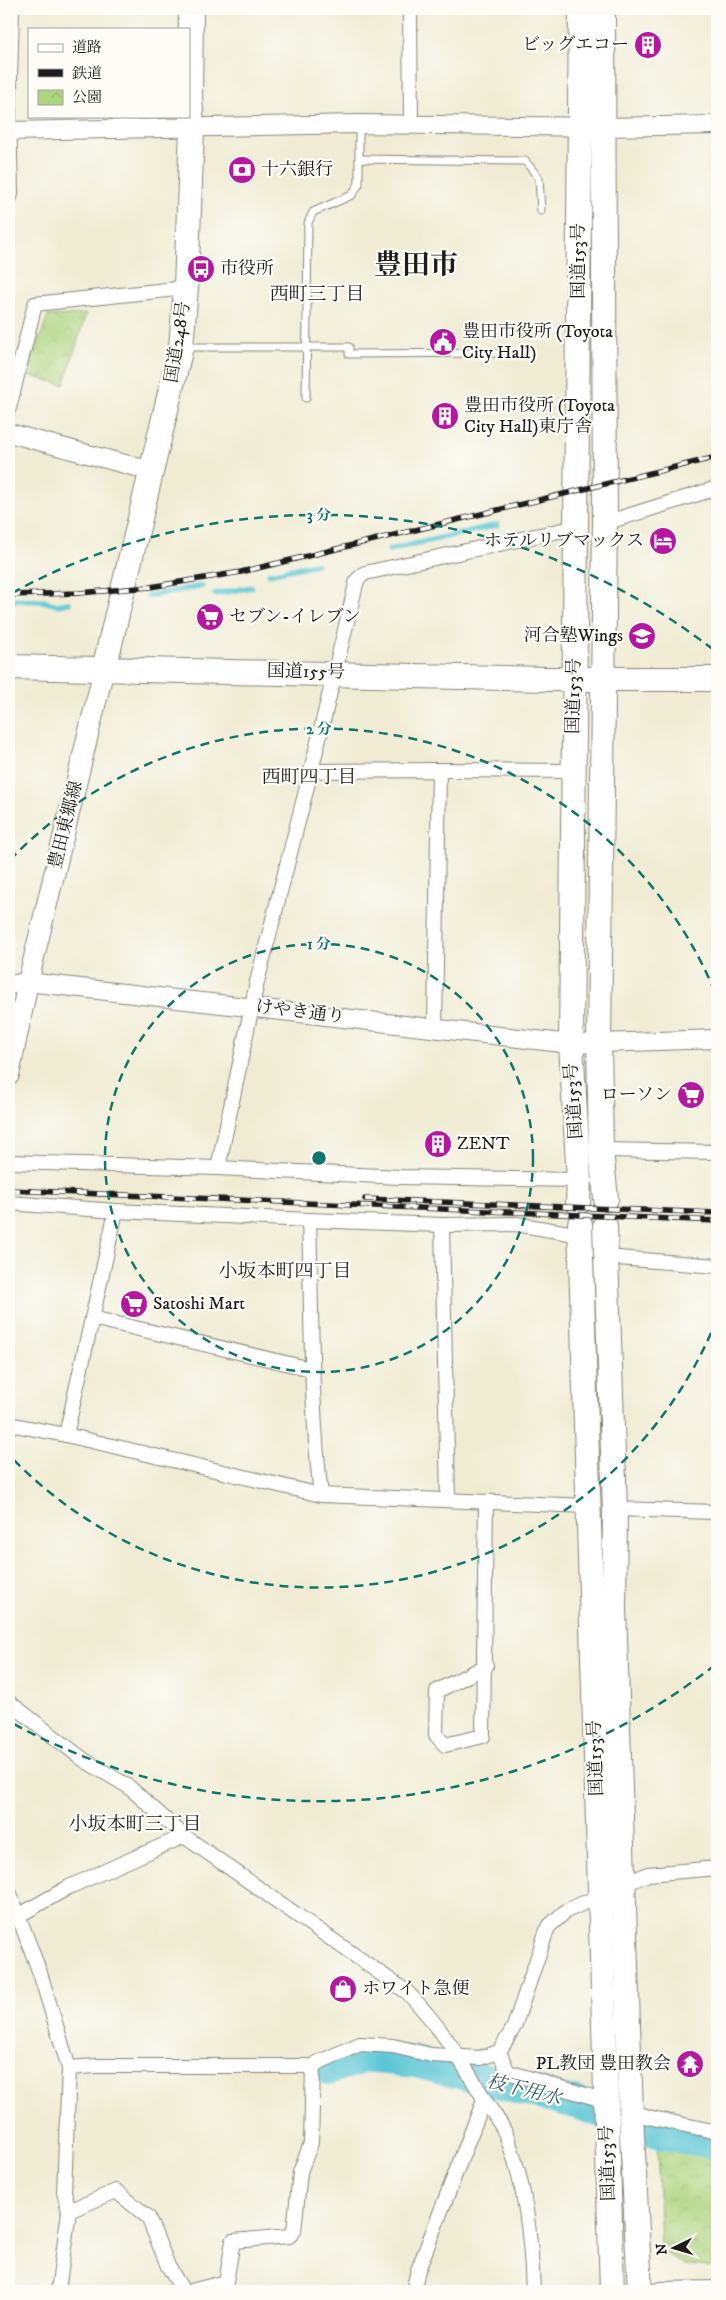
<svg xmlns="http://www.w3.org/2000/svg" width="726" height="2300" font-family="'IM FELL DW Pica','Noto Serif JP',serif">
<defs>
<pattern id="park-crowns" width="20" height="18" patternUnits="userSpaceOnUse" patternTransform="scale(1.25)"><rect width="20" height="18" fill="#add47f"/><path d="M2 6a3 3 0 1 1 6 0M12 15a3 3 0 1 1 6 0" fill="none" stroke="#94b56d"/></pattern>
</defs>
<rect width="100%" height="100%" fill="#fdfcf7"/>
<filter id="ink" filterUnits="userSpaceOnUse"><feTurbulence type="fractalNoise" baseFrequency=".02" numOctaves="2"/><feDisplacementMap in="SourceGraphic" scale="10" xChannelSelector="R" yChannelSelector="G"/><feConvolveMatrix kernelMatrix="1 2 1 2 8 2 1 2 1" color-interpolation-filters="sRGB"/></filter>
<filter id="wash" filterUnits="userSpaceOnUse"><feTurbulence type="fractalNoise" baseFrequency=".0096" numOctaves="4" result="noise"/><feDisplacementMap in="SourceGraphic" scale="20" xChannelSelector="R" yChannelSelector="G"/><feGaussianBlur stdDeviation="1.12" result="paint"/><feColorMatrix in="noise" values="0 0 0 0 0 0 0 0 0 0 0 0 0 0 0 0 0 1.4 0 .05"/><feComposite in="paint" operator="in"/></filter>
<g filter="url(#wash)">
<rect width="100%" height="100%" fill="#f0ecd4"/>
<!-- park -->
<g fill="url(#park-crowns)" stroke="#64784e">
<polygon points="86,314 64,385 26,375 48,316"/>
<polygon points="657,2139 717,2151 717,2267 685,2265 661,2250"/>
</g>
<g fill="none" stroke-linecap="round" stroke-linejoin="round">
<!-- stream -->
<g stroke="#5bc6d6" stroke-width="5.5">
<polyline points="389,550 497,525"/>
<polyline points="269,574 316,564"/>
<polyline points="215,594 252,587"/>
<polyline points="148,596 202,586"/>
<polyline points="9,600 43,601 57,605 69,603"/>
</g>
<!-- river -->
<polyline stroke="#5bc6d6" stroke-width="32" points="328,2069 365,2057 415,2062 576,2103 663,2134 717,2144"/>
</g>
</g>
<g filter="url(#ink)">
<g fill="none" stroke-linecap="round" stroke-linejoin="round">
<!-- service casing -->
<g stroke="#868478" stroke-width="9">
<g id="service">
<polyline points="359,159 525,161 539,178 541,211"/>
<polyline points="184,347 349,347 349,354 500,353"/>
<polyline points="306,398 308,223 313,212 352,195 359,184 359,125"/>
</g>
</g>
<!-- minor casing -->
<g stroke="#868478" stroke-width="16">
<g id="minor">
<polyline points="410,9 411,124"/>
<polyline points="9,200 11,194 9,114 12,9"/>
<polyline points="9,408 35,304 186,288"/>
<polyline points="605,523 717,488"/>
<polyline points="577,527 365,573 357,580 311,771 257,982 218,1168 400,1177 579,1180"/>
<polyline points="439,770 573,771"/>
<polyline points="311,771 439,770 435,1028"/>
<polyline points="601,1150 717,1152"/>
<polyline points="9,1162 218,1168"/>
<polyline points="9,1203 116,1211 309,1220 442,1225 516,1224 581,1235"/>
<path d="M 309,1220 C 312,1312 310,1403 321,1495"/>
<polyline points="442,1225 448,1500"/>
<polyline points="606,1257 717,1266"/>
<polyline points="92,1318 311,1369"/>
<polyline points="9,1424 66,1435 321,1495 588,1506"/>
<polyline points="66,1435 116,1211"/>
<polyline points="615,1509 717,1512"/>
<polyline points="486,1666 437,1691 436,1735 445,1745 483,1736 486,1503"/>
<path d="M 9,1702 L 84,1760 L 129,1787 L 184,1836 L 407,1992 C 441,2027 460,2058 484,2099 C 491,2111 501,2122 506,2135 C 526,2184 531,2239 533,2291"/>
<polyline points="9,1891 40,1973 69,2068 64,2192 69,2211 58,2291"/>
<polyline points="9,1921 69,1887 184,1836"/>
<polyline points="499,2052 508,2072 606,2101"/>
<polyline points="69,2068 96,2066 313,2066 311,2143 300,2172 294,2231 289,2236 233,2241 226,2282 191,2291"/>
<polyline points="311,2070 317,2063 360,2044 393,2046 431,2055 480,2058 499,2052 514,2027 548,1927 566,1911 648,1874 717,1868"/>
<polyline points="631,2110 648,2117 717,2132"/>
<polyline points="69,2211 116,2191 148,2217 168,2266 183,2291"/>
<polyline points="413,2291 418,2270 484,2100"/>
</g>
</g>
<!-- tertiary casing -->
<g stroke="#868478" stroke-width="20">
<g id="tertiary">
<polyline points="9,131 359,124 603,127 717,125"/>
<polyline points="9,433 151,471"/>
<polyline points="9,985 28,982 571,1044 717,1039"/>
<polyline points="660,2291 717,2290"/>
</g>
</g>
<!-- secondary casing -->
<g stroke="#868478" stroke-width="22">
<polyline id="secondary" points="9,1075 28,982 104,669"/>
</g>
<!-- trunk casing -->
<g stroke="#868478" stroke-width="26">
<g id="trunk">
<polyline points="603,9 605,523 599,1043 601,1150 606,1199"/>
<polyline points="9,667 548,679 717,679"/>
<polyline points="104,669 181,347 186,288 192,128 190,96 191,9"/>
<polyline points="578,1203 579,1180 571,1044 581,9"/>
<polyline points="580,1224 612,2291"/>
<polyline points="605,1226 615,1509 614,1609 631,2114 640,2291"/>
</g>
</g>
<!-- service -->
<use href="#service" stroke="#fff" stroke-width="7"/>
<!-- minor -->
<use href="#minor" stroke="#fff" stroke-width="14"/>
<!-- tertiary -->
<use href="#tertiary" stroke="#fff" stroke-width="18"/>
<!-- secondary -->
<use href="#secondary" stroke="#fff" stroke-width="20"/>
<!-- trunk -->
<use href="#trunk" stroke="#fff" stroke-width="24"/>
<!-- rail casing -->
<g stroke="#1c1c1c" stroke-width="5.5">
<g id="rail">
<polyline points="9,595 79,593 150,587 241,572 717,457"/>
<polyline points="9,1190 717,1221"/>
<polyline points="365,1199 717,1213"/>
</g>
</g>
<!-- rail -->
<use href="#rail" stroke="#fdfcf7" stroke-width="4" stroke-dasharray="11" stroke-linecap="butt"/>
</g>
</g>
<!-- distance rings -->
<g fill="none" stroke="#0f766e" stroke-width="2.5" stroke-dasharray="9 6">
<circle cx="319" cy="1158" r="214"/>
<path d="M717 1319A429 429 0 0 1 10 1456M10 860A429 429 0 0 1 717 997"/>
<path d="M715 1665A643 643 0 0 1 12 1723M12 593A643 643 0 0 1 715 651"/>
</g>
<!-- icons -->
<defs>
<g id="building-disc" transform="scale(1.4375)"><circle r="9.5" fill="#b5179e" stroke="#fdfcf7"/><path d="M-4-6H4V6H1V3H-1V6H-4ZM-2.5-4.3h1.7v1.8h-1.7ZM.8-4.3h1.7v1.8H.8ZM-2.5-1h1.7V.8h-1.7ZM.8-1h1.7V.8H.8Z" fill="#fff"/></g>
<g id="bank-disc" transform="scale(1.4375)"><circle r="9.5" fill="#b5179e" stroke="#fdfcf7"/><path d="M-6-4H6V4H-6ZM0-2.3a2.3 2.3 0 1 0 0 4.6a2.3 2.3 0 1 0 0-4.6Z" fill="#fff"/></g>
<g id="bus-disc" transform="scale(1.4375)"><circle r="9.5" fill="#b5179e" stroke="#fdfcf7"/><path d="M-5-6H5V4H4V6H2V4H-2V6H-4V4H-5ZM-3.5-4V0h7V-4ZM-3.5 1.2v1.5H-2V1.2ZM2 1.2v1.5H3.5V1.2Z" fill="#fff"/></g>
<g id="civic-disc" transform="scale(1.4375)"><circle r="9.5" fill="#b5179e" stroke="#fdfcf7"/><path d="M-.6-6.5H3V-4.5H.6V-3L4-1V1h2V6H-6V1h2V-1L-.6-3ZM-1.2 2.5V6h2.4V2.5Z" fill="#fff"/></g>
<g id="hotel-disc" transform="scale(1.4375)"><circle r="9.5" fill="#b5179e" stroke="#fdfcf7"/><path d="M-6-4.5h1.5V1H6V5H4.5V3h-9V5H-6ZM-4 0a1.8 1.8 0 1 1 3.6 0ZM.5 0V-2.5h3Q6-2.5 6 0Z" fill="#fff"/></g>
<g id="supermarket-disc" transform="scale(1.4375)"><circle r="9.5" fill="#b5179e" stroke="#fdfcf7"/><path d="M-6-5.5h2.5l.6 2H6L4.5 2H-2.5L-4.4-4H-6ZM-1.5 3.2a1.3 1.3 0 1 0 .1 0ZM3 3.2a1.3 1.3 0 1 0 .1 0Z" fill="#fff"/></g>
<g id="school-disc" transform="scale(1.4375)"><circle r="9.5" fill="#b5179e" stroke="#fdfcf7"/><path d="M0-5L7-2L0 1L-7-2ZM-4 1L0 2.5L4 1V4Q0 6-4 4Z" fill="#fff"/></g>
<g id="shop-disc" transform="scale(1.4375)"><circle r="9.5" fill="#b5179e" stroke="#fdfcf7"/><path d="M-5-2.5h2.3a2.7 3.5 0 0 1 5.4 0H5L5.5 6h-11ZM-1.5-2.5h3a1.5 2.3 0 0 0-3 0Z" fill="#fff"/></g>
<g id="temple-disc" transform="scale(1.4375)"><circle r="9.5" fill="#b5179e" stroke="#fdfcf7"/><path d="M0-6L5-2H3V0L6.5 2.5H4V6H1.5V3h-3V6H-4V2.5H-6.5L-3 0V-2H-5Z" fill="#fff"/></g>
</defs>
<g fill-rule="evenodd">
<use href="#building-disc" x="648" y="45"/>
<use href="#bank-disc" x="242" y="170"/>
<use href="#bus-disc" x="201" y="269"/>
<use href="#civic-disc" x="443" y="342"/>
<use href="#building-disc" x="445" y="416"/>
<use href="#hotel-disc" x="663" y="541"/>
<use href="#supermarket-disc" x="210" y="617"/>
<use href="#school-disc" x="642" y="636"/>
<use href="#supermarket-disc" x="691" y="1095"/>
<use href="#building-disc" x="438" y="1144"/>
<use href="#supermarket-disc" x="134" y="1304"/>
<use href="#shop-disc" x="343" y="1989"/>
<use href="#temple-disc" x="690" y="2064"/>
</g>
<g text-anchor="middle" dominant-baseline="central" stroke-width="4.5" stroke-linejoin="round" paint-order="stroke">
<!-- poi labels -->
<g font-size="18" fill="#1c1c1c" stroke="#fdfcf7" text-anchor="start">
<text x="629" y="45" text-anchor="end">ビッグエコー</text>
<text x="261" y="170">十六銀行</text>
<text x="220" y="269">市役所</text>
<text x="462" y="332">豊田市役所 (Toyota<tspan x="462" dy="21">City Hall)</tspan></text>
<text x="464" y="406">豊田市役所 (Toyota<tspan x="464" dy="21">City Hall)東庁舎</tspan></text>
<text x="644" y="541" text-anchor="end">ホテルリブマックス</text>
<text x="229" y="617">セブン-イレブン</text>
<text x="623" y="636" text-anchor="end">河合塾Wings</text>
<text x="672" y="1095" text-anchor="end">ローソン</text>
<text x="457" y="1144">ZENT</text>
<text x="153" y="1304">Satoshi Mart</text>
<text x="362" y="1989">ホワイト急便</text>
<text x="671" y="2064" text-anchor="end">PL教団 豊田教会</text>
</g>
<!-- street labels -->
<g font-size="18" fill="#1c1c1c" stroke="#fdfcf7">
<text transform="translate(579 261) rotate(-90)">国道153号</text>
<text transform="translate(178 342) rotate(-81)">国道248号</text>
<text transform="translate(306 672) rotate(1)">国道155号</text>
<text transform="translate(574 696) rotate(-89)">国道153号</text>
<text transform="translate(66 825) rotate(-76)">豊田東郷線</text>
<text transform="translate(300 1012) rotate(7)">けやき通り</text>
<text transform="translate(574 1101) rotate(-94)">国道153号</text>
<text transform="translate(596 1758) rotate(-92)">国道153号</text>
<text transform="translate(608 2163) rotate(-92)">国道153号</text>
</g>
<!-- neighbourhood labels -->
<g font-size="19" fill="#1c1c1c" stroke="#fdfcf7">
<text x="317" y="294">西町三丁目</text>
<text x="309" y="777">西町四丁目</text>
<text x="285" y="1271">小坂本町四丁目</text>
<text x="135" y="1824">小坂本町三丁目</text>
</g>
<!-- water labels -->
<g font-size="19" font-style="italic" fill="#356066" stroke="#fdfcf7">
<text transform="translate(524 2090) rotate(14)">枝下用水</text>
</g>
<!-- town labels -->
<g font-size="28" font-weight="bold" fill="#1c1c1c" stroke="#fdfcf7">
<text x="416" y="265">豊田市</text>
</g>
</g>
<circle cx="319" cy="1158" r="8" fill="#0f766e" stroke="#fdfcf7" stroke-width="2.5"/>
<g font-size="15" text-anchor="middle" font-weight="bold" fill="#0f766e" stroke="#fdfcf7" stroke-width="4.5" stroke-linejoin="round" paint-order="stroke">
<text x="319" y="520">3 分</text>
<text x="319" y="734">2 分</text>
<text x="319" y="949">1 分</text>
</g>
<!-- margin -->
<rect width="726" height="2300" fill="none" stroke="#fdfcf7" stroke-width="30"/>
<!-- legend -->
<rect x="28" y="28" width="162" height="90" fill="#fdfcf7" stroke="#a3a29f"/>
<rect x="38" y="44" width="25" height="8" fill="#ffffff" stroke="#a3a29f"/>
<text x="72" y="52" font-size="15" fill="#1c1c1c">道路</text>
<rect x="38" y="69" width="25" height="8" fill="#1c1c1c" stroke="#a3a29f"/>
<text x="72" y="78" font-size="15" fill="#1c1c1c">鉄道</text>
<rect x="38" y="90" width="25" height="15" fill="url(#park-crowns)" stroke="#a3a29f"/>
<text x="72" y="102" font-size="15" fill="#1c1c1c">公園</text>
<!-- north arrow -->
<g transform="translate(674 2248) rotate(265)" stroke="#fdfcf7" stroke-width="4" paint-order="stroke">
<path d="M0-4L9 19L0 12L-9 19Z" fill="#1c1c1c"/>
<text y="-8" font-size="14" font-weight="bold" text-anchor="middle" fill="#1c1c1c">N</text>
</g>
</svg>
